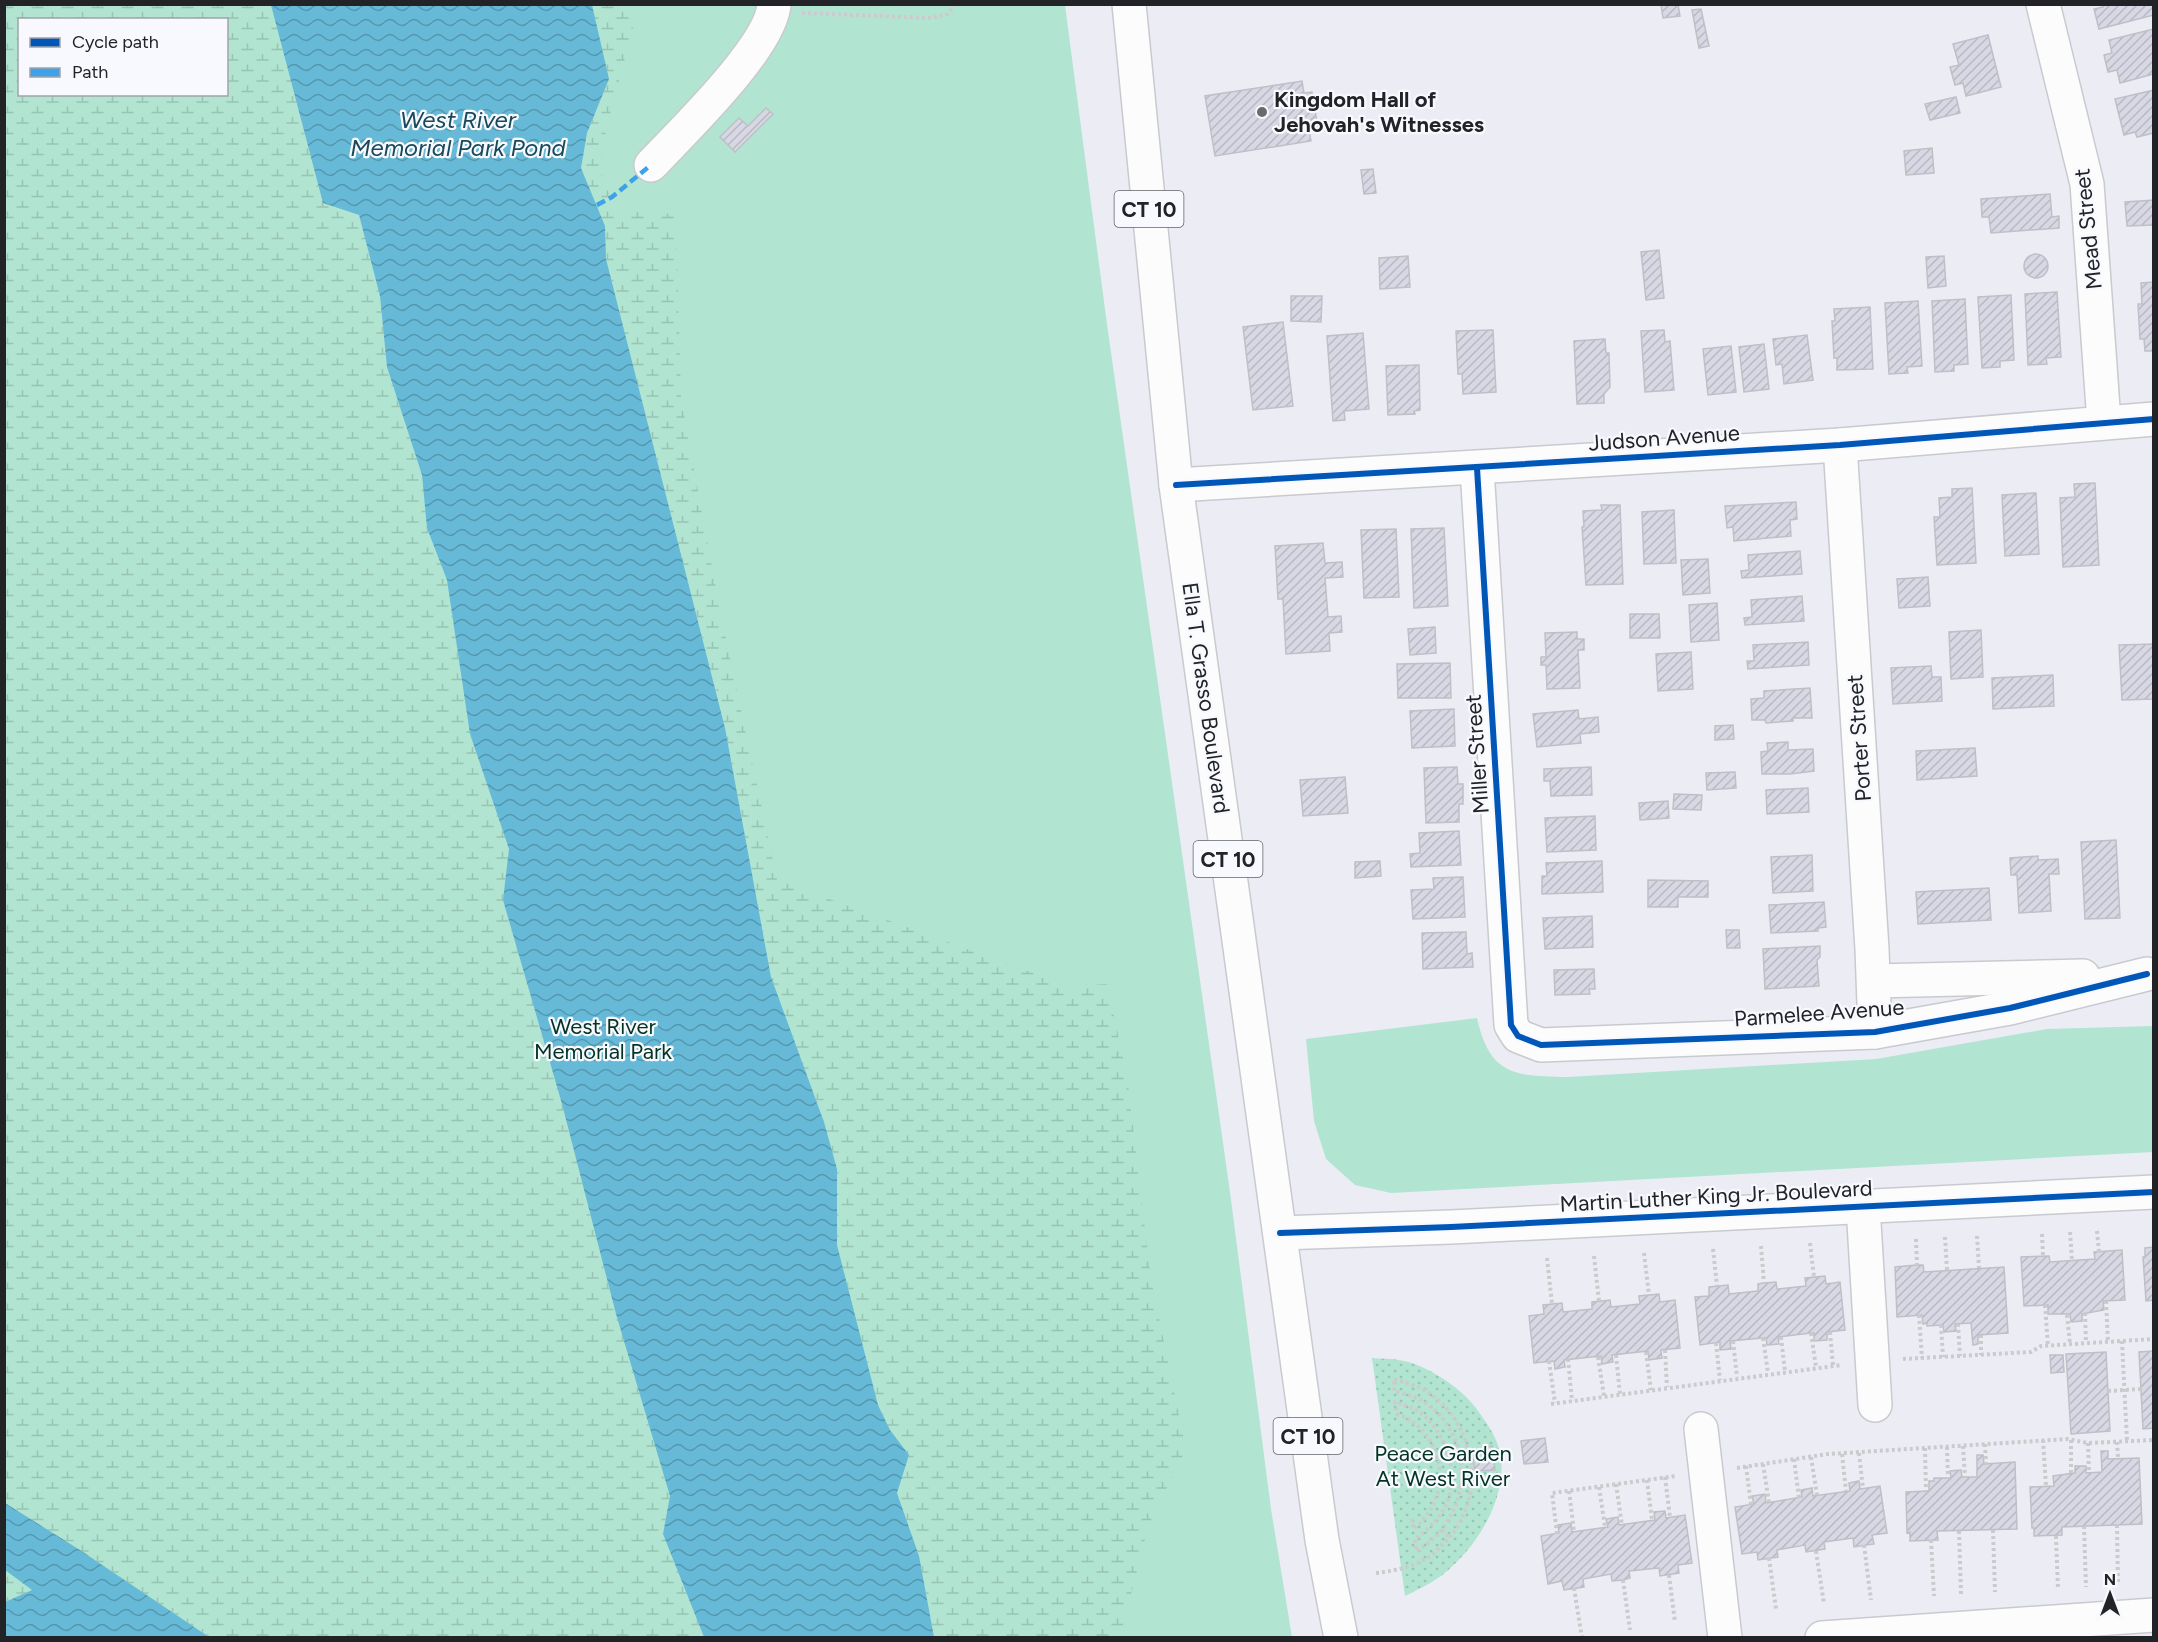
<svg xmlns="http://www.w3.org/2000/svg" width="2158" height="1642" font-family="Figtree,sans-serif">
<defs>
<pattern id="wetland-marsh" width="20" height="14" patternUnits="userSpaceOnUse" patternTransform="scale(1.5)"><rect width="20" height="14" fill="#b1e5d1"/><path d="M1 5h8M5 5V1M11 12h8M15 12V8" fill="none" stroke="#98c4b3"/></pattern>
<pattern id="garden-dots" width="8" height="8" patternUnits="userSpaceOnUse" patternTransform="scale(1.5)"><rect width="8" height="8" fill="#b1e5d1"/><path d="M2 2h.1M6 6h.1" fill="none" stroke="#98c4b3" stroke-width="1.8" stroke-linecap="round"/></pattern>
<pattern id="water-waves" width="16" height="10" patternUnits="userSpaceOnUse" patternTransform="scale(1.5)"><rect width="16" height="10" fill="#66bad8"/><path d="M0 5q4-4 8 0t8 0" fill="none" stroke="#5497af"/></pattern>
<pattern id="building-hatch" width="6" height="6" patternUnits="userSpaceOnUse" patternTransform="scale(1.5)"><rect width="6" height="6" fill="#d8d7e4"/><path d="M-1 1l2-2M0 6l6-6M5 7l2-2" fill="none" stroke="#b9b8c4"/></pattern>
</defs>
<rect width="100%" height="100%" fill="#ecedf4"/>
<!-- green -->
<g fill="#b1e5d1" fill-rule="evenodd">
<path d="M 5,5 L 1065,5 L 1106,317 L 1230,1192 L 1271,1509 L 1292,1637 L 5,1638 ZM 20,20 L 226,20 L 226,94 L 20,94 Z"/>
<path d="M 1477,1018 C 1490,1076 1515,1076 1568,1077 L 1876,1059 L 2047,1029 L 2152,1026 L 2153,1021 L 2153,1152 L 1391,1193 L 1355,1185 L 1326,1159 L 1314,1121 L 1306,1039 Z"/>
</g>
<!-- wetland -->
<g fill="url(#wetland-marsh)" fill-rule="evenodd">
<path d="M 4,5 L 271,5 L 323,203 L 359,214 L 380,296 L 387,367 L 422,475 L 427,528 L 447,580 L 470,734 L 509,849 L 503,900 L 562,1104 L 616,1314 L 670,1496 L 663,1534 L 704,1637 L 209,1637 L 80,1550 L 5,1503 ZM 20,20 L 226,20 L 226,94 L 20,94 Z"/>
<polygon points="592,5 628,5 634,24 607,126 599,168 617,211 676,214 681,398 719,605 777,880 1069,986 1107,984 1127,1076 1151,1279 1186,1449 1149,1524 1120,1637 934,1637 919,1556 897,1493 909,1455 890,1430 878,1405 837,1245 837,1169 824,1122 771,977 725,728 606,259 605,226 581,168 587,133 609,79"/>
<polygon points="5,1570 32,1590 5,1602"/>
</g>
<!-- garden -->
<path fill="url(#garden-dots)" d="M 1372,1358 C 1381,1359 1390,1358 1399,1360 C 1426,1364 1460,1387 1476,1408 C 1486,1422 1496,1435 1500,1452 C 1509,1498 1476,1549 1441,1576 C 1430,1584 1417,1590 1405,1596 Z"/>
<!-- water -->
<g fill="url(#water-waves)">
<polygon points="271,5 592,5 609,79 587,133 581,168 605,226 606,259 725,728 771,977 824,1122 837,1169 837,1245 878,1405 890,1430 909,1455 897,1493 919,1556 934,1637 704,1637 663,1534 670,1496 616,1314 562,1104 503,900 509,849 470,734 447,580 427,528 422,475 387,367 380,296 359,215 323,203"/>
<polygon points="5,1503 80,1550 209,1637 5,1637 5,1602 32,1590 5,1570"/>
</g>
<!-- building -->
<g fill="url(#building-hatch)" stroke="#bfc0c5" stroke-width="1.5">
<polygon points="1678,4 1680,16 1663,18 1661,5"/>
<polygon points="2102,4 2154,4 2154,15 2099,29 2094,9 2103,7"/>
<polygon points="1701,9 1709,46 1699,48 1692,10"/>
<polygon points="2154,29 2154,74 2120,83 2117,70 2108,72 2104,55 2112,53 2109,40"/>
<polygon points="1988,35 2001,87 1966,96 1963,83 1955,85 1950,67 1959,65 1953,44"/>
<polygon points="1302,81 1304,93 1312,92 1318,128 1309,130 1311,141 1215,156 1205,96"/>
<polygon points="2154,90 2154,133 2137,137 2135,132 2124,135 2115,99"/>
<polygon points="1956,97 1960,113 1930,120 1925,104"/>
<polygon points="766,108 773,114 735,152 720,137 739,118 748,126"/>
<polygon points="1932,148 1934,173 1906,175 1904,151"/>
<polygon points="1373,169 1376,193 1364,194 1361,170"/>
<polygon points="2050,194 2052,217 2059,216 2059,228 1991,233 1989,217 1982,217 1981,199"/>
<polygon points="2154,200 2154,225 2127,226 2125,202"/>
<polygon points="1659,250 1664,298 1646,300 1641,252"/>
<circle cx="2036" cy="266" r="12"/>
<polygon points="1408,256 1410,287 1380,289 1379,258"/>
<polygon points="1944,256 1946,286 1928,288 1926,257"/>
<polygon points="2154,282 2154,351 2145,351 2144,339 2140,339 2138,304 2142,304 2141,283"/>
<polygon points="2057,292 2061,357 2046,358 2047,364 2028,365 2025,294"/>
<polygon points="2011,295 2014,360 2000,361 2000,367 1982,368 1978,297"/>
<polygon points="1291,296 1322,296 1321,322 1291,321"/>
<polygon points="1965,299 1968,364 1954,365 1954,371 1935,372 1932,301"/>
<polygon points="1918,301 1922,366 1907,367 1908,373 1889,374 1885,303"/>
<polygon points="1870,307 1873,369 1837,370 1837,358 1834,358 1832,321 1835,321 1834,309"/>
<polygon points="1283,322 1293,406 1253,410 1243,327"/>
<polygon points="1493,330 1496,392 1463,394 1462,374 1458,374 1456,331"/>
<polygon points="1664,330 1665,342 1670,341 1674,390 1645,392 1641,331"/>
<polygon points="1363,333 1369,409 1344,411 1345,420 1333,421 1327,336"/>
<polygon points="1807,335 1813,380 1784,384 1782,364 1776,365 1773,339"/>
<polygon points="1605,339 1606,353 1609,353 1610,387 1604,394 1604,403 1577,404 1574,341"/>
<polygon points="1764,344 1769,389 1744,392 1739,347"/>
<polygon points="1731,346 1736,392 1708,395 1703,349"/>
<polygon points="1419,365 1420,410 1414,411 1415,414 1388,415 1386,366"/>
<polygon points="2095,483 2099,565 2063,567 2060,498 2075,497 2074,484"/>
<polygon points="1972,488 1976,563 1937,565 1934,517 1940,517 1939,498 1952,497 1952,489"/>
<polygon points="2036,493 2039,554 2005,556 2002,495"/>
<polygon points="1796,502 1797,519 1790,520 1791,536 1734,541 1733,527 1727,528 1725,506"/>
<polygon points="1601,505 1620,505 1623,584 1586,585 1582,527 1584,527 1583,511 1602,510"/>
<polygon points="1674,510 1676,563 1644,564 1642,512"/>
<polygon points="1444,528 1448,606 1414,608 1411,529"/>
<polygon points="1396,529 1399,597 1364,598 1361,530"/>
<polygon points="1323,543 1325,563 1342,562 1343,577 1325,578 1328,617 1341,616 1342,632 1329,633 1330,651 1286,654 1283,599 1278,599 1275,546"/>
<polygon points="1800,551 1802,574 1742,578 1741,571 1749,570 1748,555"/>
<polygon points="1708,559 1710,593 1683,595 1681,560"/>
<polygon points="1928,577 1930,606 1899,608 1897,579"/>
<polygon points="1802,596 1804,621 1745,625 1744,618 1752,617 1751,600"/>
<polygon points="1717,603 1719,640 1691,642 1689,605"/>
<polygon points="1630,614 1659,614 1660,638 1630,638"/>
<polygon points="1435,627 1436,653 1410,655 1408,629"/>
<polygon points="1981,630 1983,677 1951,679 1949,632"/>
<polygon points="1577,632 1577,639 1584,639 1584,650 1578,650 1580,688 1547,689 1546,665 1541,665 1541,657 1546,657 1545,633"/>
<polygon points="1808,642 1809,665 1748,669 1747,661 1754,661 1753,645"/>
<polygon points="2154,644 2154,699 2122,700 2119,645"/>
<polygon points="1691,652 1693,689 1658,691 1656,654"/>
<polygon points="1450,663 1451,698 1398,698 1397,664"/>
<polygon points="1931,666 1932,677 1941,677 1942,701 1893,704 1891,668"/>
<polygon points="2053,675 2054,706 1993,709 1992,678"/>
<polygon points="1810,688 1812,718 1793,718 1793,721 1766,723 1765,720 1752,720 1751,699 1764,698 1764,691"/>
<polygon points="1454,709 1455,746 1412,748 1410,711"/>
<polygon points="1578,710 1579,719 1598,717 1599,732 1580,734 1581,743 1537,747 1533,714"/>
<polygon points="1733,725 1734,739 1715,740 1715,726"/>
<polygon points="1788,742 1788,750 1813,749 1814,771 1790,774 1762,774 1761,752 1768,751 1767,743"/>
<polygon points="1975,748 1977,776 1917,780 1916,751"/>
<polygon points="1457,767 1458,784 1463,784 1463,804 1459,804 1459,822 1426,823 1424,768"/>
<polygon points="1591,767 1592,795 1551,796 1550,781 1544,781 1544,769"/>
<polygon points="1735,772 1736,788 1707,790 1706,773"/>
<polygon points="1345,777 1348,813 1303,816 1300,780"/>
<polygon points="1808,788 1809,812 1767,814 1766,790"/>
<polygon points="1674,794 1702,795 1701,810 1673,809"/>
<polygon points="1668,801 1669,818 1640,820 1639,803"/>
<polygon points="1595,816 1596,850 1547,852 1545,818"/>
<polygon points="1459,831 1461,865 1411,867 1410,854 1420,853 1419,833"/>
<polygon points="2116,840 2120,918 2085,919 2081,842"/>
<polygon points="1812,855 1813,891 1773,893 1771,857"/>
<polygon points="2038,856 2038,860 2058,859 2059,874 2049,874 2051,911 2019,913 2017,875 2011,875 2010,858"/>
<polygon points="1380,861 1381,876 1355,878 1355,862"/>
<polygon points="1602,861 1603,892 1542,894 1542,876 1547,876 1546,863"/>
<polygon points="1463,877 1465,917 1413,919 1411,890 1434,889 1433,878"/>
<polygon points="1648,880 1708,881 1708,897 1678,897 1678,907 1648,907"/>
<polygon points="1989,888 1991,920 1918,924 1916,892"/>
<polygon points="1824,902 1826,927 1818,928 1818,931 1771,933 1769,905"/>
<polygon points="1592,916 1593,947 1545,949 1543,918"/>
<polygon points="1726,930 1739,930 1740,948 1727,948"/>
<polygon points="1466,932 1467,954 1472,953 1473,967 1423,969 1422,933"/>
<polygon points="1820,946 1820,957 1817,960 1819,986 1765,989 1763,949"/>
<polygon points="1594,969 1595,989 1589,989 1590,994 1555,995 1554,970"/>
<polygon points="2154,1247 2154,1300 2146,1301 2143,1257 2145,1257 2145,1248"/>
<polygon points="2122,1250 2125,1300 2103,1301 2104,1310 2082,1314 2082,1321 2071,1322 2070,1314 2048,1314 2048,1305 2024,1306 2021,1257 2049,1256 2050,1262 2095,1259 2094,1252"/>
<polygon points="1917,1265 1923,1265 1924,1272 2004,1267 2008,1333 1978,1335 1978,1344 1973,1345 1971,1323 1955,1324 1956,1331 1944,1332 1943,1325 1927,1326 1927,1323 1923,1324 1922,1315 1897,1317 1895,1267"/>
<polygon points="1825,1276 1826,1284 1840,1282 1845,1330 1827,1332 1827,1340 1814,1341 1814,1333 1811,1333 1778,1337 1779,1344 1767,1345 1766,1338 1763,1338 1730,1341 1731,1349 1720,1350 1720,1342 1700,1345 1695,1297 1709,1296 1709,1287 1728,1285 1729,1294 1758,1291 1758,1284 1764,1283 1776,1282 1777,1289 1806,1286 1805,1278"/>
<polygon points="1659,1294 1660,1302 1675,1300 1680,1348 1661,1350 1662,1358 1649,1360 1648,1351 1612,1355 1613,1362 1602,1364 1601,1356 1564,1360 1565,1367 1555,1369 1554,1361 1534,1363 1529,1316 1544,1314 1543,1305 1562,1303 1563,1312 1592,1309 1592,1302 1610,1300 1611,1307 1640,1304 1639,1296"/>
<polygon points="2154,1351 2154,1428 2143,1429 2139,1352"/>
<polygon points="2106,1352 2110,1431 2071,1434 2066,1354"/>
<polygon points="2050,1355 2063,1355 2064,1372 2051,1373"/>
<polygon points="1545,1438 1548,1462 1524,1464 1521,1441"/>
<polygon points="1492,1446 1495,1470 1475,1471 1472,1451"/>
<polygon points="2101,1451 2108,1451 2108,1459 2139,1458 2142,1524 2062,1527 2062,1535 2034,1536 2034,1528 2032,1528 2030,1487 2054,1486 2053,1476 2075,1473 2075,1466 2086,1466 2086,1473 2102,1472"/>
<polygon points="1977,1455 1983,1455 1984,1464 2015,1462 2017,1529 1937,1531 1938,1540 1910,1541 1910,1532 1907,1533 1906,1492 1929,1491 1929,1481 1934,1481 1934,1478 1951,1478 1950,1471 1961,1470 1962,1477 1977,1477"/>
<polygon points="1859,1481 1860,1489 1880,1486 1887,1533 1872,1535 1874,1544 1854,1547 1853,1538 1824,1542 1825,1549 1806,1552 1805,1545 1777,1550 1778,1557 1758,1560 1757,1552 1742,1554 1735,1507 1754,1504 1752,1496 1765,1494 1766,1503 1802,1497 1801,1490 1812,1488 1813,1496 1850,1491 1849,1483"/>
<polygon points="1665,1511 1666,1518 1685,1515 1692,1563 1678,1565 1679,1573 1660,1576 1659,1568 1629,1571 1630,1578 1623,1580 1612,1581 1611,1574 1583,1579 1584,1587 1564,1590 1562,1581 1548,1584 1541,1536 1559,1533 1558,1525 1571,1523 1572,1532 1608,1527 1606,1519 1618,1517 1619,1525 1655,1520 1654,1512"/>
</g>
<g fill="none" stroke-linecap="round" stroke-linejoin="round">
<!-- minor casing -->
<g stroke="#c9cacf" stroke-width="36">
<g id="minor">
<polyline points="2043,4 2087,184 2104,422"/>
<path d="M 651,165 C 681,133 772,46 774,4"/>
<polyline points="1840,445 1872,949 1875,1032"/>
<polyline points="1477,468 1511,1025 1518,1036 1541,1045 1875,1032 2010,1008 2147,974"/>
<polyline points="1176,485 1840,445 2154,419"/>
<polyline points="1874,981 2083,976"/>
<polyline points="1863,1206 1875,1405"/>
<polyline points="1701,1429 1725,1638"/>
</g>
</g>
<!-- highway casing -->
<g stroke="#c9cacf" stroke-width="36">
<g id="highway">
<polyline points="1129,4 1176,485 1322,1540 1341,1638"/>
<polyline points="1280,1233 1451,1227 2154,1192"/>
<polyline points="1822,1638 2154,1615"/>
</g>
</g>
<!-- path -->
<g stroke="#cbcbce" stroke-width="4" stroke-dasharray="3 3" stroke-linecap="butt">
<polyline points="802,13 932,18 948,14 955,4"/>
<polyline points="2097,1231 2099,1252"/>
<polyline points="2070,1232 2072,1260"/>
<polyline points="2042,1234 2043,1256"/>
<polyline points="1977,1236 1979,1268"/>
<polyline points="1945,1237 1947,1270"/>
<polyline points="1916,1239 1917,1265"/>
<polyline points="1810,1243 1814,1277"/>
<polyline points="1761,1246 1764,1283"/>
<polyline points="1713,1249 1717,1286"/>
<polyline points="1644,1253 1649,1295"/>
<polyline points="1594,1256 1599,1301"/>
<polyline points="1547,1258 1552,1304"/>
<polyline points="2106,1301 2108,1342"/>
<polyline points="2045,1305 2048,1346"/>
<polyline points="2085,1313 2086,1343"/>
<polyline points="1919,1315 1922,1358"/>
<polyline points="2067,1315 2070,1344"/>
<polyline points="1958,1324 1960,1356"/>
<polyline points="1941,1325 1943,1357"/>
<polyline points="1830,1332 1833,1365"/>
<polyline points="1811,1333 1816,1367"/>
<polyline points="1981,1335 1981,1355"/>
<polyline points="1781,1337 1785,1371"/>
<polyline points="1763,1338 1768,1373"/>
<polyline points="1733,1341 1737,1377"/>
<polyline points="2122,1341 2127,1441"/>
<polyline points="1716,1343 1720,1380"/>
<polyline points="1665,1350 1667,1387"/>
<polyline points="1646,1352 1651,1390"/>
<polyline points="1616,1355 1620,1394"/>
<polyline points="1598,1357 1604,1396"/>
<polyline points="1568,1359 1572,1401"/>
<polyline points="1903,1359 2031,1352 2041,1346 2154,1339"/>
<polyline points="1549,1361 1555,1403"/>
<polyline points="2108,1391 2141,1389"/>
<polyline points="1551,1404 1842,1365"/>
<polyline points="2043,1440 2046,1486"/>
<polyline points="2071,1440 2071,1473"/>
<polyline points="2117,1442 2118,1458"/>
<polyline points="2088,1443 2089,1473"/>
<polyline points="1985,1444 1986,1464"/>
<polyline points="1963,1446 1965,1477"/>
<polyline points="1947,1447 1948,1478"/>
<polyline points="1925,1448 1926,1491"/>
<polyline points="1859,1453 1863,1489"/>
<polyline points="1842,1454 1846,1491"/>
<polyline points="1811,1457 1817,1495"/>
<polyline points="1794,1459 1799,1498"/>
<polyline points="1763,1464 1769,1502"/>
<polyline points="1746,1466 1751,1505"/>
<polyline points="1737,1468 1828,1454 2068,1439 2088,1443 2154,1440"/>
<polyline points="1665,1477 1670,1517"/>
<polyline points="1647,1480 1652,1520"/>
<polyline points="1616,1484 1622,1525"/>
<polyline points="1599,1487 1605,1527"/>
<polyline points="1569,1491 1574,1531"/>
<polyline points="2117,1525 2118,1585"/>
<polyline points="2084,1526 2086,1587"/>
<polyline points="1442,1530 1450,1538"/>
<polyline points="1993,1530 1995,1592"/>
<polyline points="1959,1531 1961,1594"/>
<polyline points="1557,1534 1552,1493 1676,1476"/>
<polyline points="2056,1536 2058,1589"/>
<polyline points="1931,1540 1934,1596"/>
<polyline points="1864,1545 1871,1600"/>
<polyline points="1816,1551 1824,1604"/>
<polyline points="1769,1558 1776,1609"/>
<path d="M 1376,1573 C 1395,1571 1412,1567 1429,1557 C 1434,1554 1438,1549 1442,1545 C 1487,1503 1479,1428 1429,1393 C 1419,1386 1406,1383 1394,1379 L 1394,1391 C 1403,1393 1413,1396 1421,1400 C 1478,1434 1473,1520 1416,1551 L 1415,1539 C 1426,1531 1437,1521 1444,1509 C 1461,1477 1448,1435 1421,1413 C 1413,1408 1404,1405 1395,1402 L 1397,1414 C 1446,1431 1455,1498 1413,1529 L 1412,1517"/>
<polyline points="1669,1575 1675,1622"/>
<polyline points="1623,1580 1630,1630"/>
<polyline points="1574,1588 1582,1638"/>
</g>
<!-- minor -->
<use href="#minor" stroke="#fcfcfd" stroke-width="33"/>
<!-- highway -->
<use href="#highway" stroke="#fcfcfd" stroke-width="33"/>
<!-- quiet -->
<polyline stroke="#3ea2eb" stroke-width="4.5" stroke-dasharray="9 4.5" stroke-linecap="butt" points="597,205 612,197 651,165"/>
<!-- cycleway casing -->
<g stroke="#f7f9fe" stroke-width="10">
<g id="cycleway">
<polyline points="1477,468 1511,1025 1518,1036 1541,1045 1875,1032 2010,1008 2147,974"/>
<polyline points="1176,485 1840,445 2154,419"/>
<polyline points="1280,1233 1451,1227 2154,1192"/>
</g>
</g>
<!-- cycleway -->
<use href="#cycleway" stroke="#0057b8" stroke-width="6"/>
</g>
<!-- markers -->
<circle fill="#686a6f" stroke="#f7f9fe" stroke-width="2" cx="1262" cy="112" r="6"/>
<g text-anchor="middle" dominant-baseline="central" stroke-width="4.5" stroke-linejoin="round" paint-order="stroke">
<!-- shield labels -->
<g fill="#f7f9fe" stroke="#616368" stroke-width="1.5">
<rect x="1114.5" y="191" width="69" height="36" rx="4.5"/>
<rect x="1193.5" y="841" width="69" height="36" rx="4.5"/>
<rect x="1273.5" y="1418" width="69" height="36" rx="4.5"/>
</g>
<g font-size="21" font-weight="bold" fill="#212327">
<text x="1149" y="209">CT 10</text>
<text x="1228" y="859">CT 10</text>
<text x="1308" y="1436">CT 10</text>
</g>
<!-- poi labels -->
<g font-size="22" font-weight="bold" fill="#212327" stroke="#f7f9fe" text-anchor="start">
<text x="1274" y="99">Kingdom Hall of<tspan x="1274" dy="25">Jehovah's Witnesses</tspan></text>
</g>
<!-- street labels -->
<g font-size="22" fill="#212327" stroke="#f7f9fe">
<text transform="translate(2088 229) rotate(-96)">Mead Street</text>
<text transform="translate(1664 438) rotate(-4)">Judson Avenue</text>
<text transform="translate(1206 698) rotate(82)">Ella T. Grasso Boulevard</text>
<text transform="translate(1859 738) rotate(-94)">Porter Street</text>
<text transform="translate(1477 754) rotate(-94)">Miller Street</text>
<text transform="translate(1819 1013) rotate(-4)">Parmelee Avenue</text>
<text transform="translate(1716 1196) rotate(-3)">Martin Luther King Jr. Boulevard</text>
</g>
<!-- park labels -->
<g font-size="22" fill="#033322" stroke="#f7f9fe">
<text x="603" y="1026">West River<tspan x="603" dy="25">Memorial Park</tspan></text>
<text x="1443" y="1453">Peace Garden<tspan x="1443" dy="25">At West River</tspan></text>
</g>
<!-- water labels -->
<g font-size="24" font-style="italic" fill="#19495a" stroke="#f7f9fe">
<text x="458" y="119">West River<tspan x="458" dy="28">Memorial Park Pond</tspan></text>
</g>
</g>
<!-- border -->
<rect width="2158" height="1642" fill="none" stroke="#212327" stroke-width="12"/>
<!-- legend -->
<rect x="18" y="18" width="210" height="78" fill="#f7f9fe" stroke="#a1a3a8" stroke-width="1.5"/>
<rect x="30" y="38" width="30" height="9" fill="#0057b8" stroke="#a1a3a8" stroke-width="1.5"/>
<text x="72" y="48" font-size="18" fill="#212327">Cycle path</text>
<rect x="30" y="68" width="30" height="9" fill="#3ea2eb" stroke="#a1a3a8" stroke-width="1.5"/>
<text x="72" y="78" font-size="18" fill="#212327">Path</text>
<!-- north arrow -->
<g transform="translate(2110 1594)" stroke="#f7f9fe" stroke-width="4.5" paint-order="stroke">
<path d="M0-4.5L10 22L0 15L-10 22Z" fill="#212327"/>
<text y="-9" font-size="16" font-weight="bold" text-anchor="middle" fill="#212327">N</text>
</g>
</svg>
